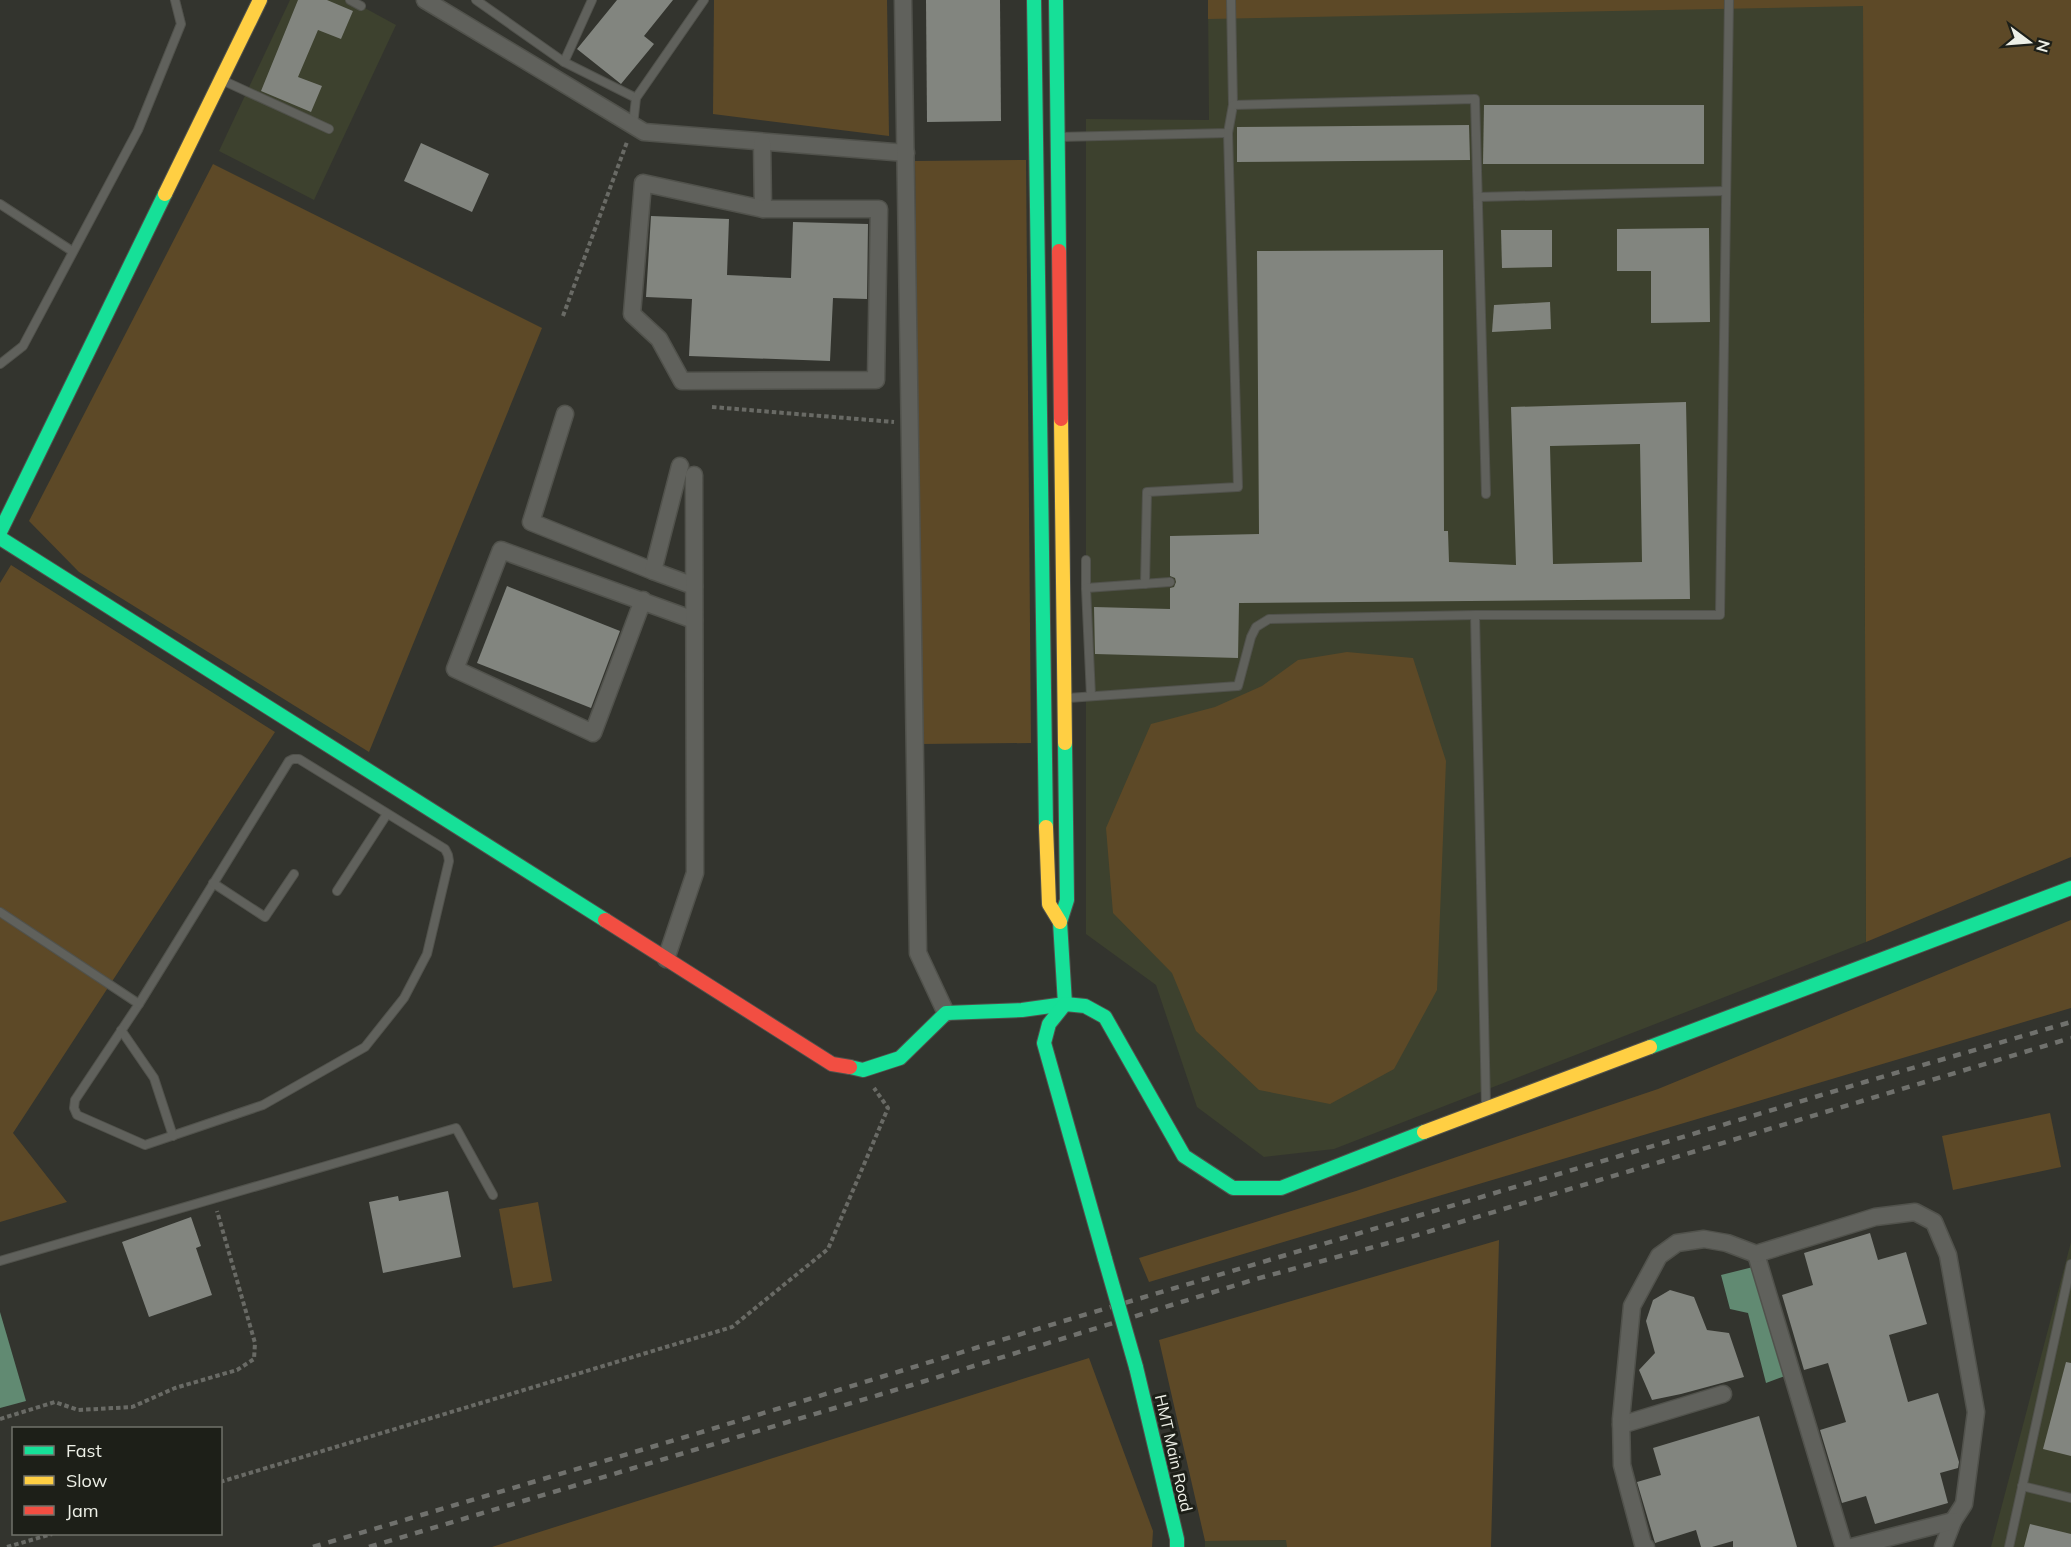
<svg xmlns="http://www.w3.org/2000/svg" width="2071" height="1547" font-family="Mulish,sans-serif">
<rect width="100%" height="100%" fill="#33342e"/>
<!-- built -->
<g fill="#3d412e">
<polygon points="290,0 350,0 396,25 314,200 219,151"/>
<polygon points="1208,0 1863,0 1866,942 1334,1149 1264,1157 1197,1107 1156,985 1086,934 1086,119 1209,120"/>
<polygon points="2071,1242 2071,1547 1991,1547"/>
<polygon points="1287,1540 1287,1547 1205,1547 1205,1541"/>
</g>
<!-- green -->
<g fill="#5d4927">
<polygon points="714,0 887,0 889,136 713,114"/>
<polygon points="1208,0 2071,0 2071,857 1866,942 1863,6 1208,19"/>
<polygon points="1026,160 1031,743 921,744 915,161"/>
<polygon points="213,164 542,328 369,752 79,572 29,521"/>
<polygon points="11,565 275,732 13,1133 67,1202 0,1222 0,583"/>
<polygon points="1347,652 1413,658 1446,761 1437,990 1394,1069 1330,1104 1259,1090 1196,1031 1172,973 1113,913 1106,828 1151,724 1215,707 1262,686 1298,660"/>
<polygon points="2071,920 2071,1008 1149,1282 1139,1258 1356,1191 1658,1089"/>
<polygon points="2050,1113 2061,1167 1953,1190 1942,1136"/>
<polygon points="538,1202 552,1281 513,1288 499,1209"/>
<polygon points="1499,1240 1491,1547 1287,1547 1286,1540 1205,1541 1159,1340"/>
<polygon points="1089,1358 1153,1531 1152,1547 492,1547"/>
</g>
<!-- water -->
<g fill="#618a72">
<polygon points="1753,1267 1785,1376 1766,1383 1748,1313 1730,1309 1721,1275"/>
<polygon points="0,1312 26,1401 0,1408"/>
</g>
<!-- building -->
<g fill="#82857f" fill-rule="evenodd">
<polygon points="298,0 327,0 353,11 341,39 318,30 298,77 322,86 311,112 261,91"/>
<polygon points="617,0 673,0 644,36 654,44 621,84 577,49"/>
<polygon points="926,0 1000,0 1001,121 927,122"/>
<polygon points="1484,105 1704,105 1704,164 1483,164"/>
<polygon points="1469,125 1470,160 1237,162 1237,127"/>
<polygon points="421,143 489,174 472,212 404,181"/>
<polygon points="651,216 729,219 727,275 791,278 793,222 868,224 867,299 833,298 830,361 689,356 692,299 646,297"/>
<polygon points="1709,228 1710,322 1651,323 1651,271 1617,271 1617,229"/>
<polygon points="1501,230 1552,230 1552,267 1502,268"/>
<path d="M 1443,250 L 1444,531 L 1448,531 L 1449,562 L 1516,565 L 1511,407 L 1686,402 L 1690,599 L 1239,603 L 1238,658 L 1095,654 L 1094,607 L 1170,609 L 1170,588 L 1174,587 L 1176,582 L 1175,578 L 1170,576 L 1170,536 L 1259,534 L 1257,251 ZM 1640,444 L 1642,562 L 1553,564 L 1550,446 Z"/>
<polygon points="1550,302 1551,329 1492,332 1494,305"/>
<polygon points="507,586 620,631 591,708 477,663"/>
<polygon points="448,1191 461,1257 383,1273 369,1202 398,1196 399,1201"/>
<polygon points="191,1217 201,1246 196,1248 212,1295 149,1317 122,1242"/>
<polygon points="1870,1233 1878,1260 1906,1252 1927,1324 1889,1335 1908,1402 1938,1393 1959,1462 1958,1468 1940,1473 1948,1503 1875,1524 1866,1496 1842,1503 1820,1430 1846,1422 1828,1363 1804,1370 1782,1295 1813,1285 1804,1253"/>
<polygon points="1670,1290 1694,1297 1707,1330 1729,1333 1744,1377 1681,1394 1652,1400 1639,1370 1655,1353 1646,1321 1653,1300"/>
<polygon points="2066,1362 2071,1363 2071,1456 2043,1449"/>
<polygon points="1759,1416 1797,1547 1733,1547 1733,1541 1712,1547 1701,1547 1696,1530 1655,1543 1637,1482 1661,1475 1653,1448"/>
<polygon points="2030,1524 2071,1534 2071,1547 2024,1547"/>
</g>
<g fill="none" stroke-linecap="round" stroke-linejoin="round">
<!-- lane casing -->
<g stroke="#51524c" stroke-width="10">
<g id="lane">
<polyline points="350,0 361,6"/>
<polyline points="476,0 564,62 636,98"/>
<polyline points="1231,0 1233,105"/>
<polyline points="564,62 592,0"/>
<polyline points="224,81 329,129"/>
<polyline points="633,125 636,98 704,0"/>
<polyline points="1058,137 1228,133 1233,105 1475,99 1486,494"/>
<polyline points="1478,197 1726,191"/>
<polyline points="0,204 72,251"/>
<polyline points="0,364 23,346 138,130 181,24 175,0"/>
<polyline points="1086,560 1086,588"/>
<polyline points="1145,584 1147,492 1238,487 1228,133"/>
<polyline points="1475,615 1486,1106"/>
<polyline points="1091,696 1086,588 1170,582"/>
<polyline points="1068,698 1238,686 1251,637 1256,627 1269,619 1475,615 1720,615 1729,0"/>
<polygon points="293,759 299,759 445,849 448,855 449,861 427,954 404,998 365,1047 263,1105 145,1145 77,1115 74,1108 75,1100 139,1004 289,761"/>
<polyline points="213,883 265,917 294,874"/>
<polyline points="337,891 387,814"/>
<polyline points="0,912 139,1004"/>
<polyline points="121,1030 154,1078 173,1136"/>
<polyline points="0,1261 456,1128 493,1195"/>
<polyline points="2022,1486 2071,1498"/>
<polyline points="2009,1547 2071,1264"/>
</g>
</g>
<!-- street casing -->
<g stroke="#51524c" stroke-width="19">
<g id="street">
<polyline points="425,0 644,132 906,153"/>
<polyline points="903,0 918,953 946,1013"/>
<polyline points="762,142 763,209"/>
<polygon points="643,183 763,209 879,209 876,380 682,381 659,339 632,314"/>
<polyline points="565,414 531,522 653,571"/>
<polyline points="680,466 653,571 694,586"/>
<polyline points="643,600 593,733 455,669 501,550 694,620"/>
<polyline points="666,959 695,873 694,475"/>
<polyline points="1756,1254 1844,1547"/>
<polyline points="1621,1425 1723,1394"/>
<polyline points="1646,1547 1643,1544 1622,1465 1621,1419 1632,1306 1659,1256 1677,1243 1704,1239 1727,1243 1756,1254 1875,1217 1915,1212 1934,1222 1948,1255 1976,1412 1964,1504 1953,1521 1943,1547"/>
<polyline points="1852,1547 1953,1521"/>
</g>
</g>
<!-- fast casing -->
<g stroke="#51524c" stroke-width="16">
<g id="fast">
<polyline points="1034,0 1046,827"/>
<polyline points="1056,0 1059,251"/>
<polyline points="0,532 165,194"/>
<polyline points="0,538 605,920"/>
<polyline points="1650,1047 2071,888"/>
<polyline points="850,1067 863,1070 900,1058 946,1013 1022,1010 1065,1004 1060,922 1067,900 1065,743"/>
<polyline points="1105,1259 1044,1043 1049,1024 1065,1004 1085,1006 1105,1017 1184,1156 1233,1188 1281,1188 1424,1132"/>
<polyline points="1136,1367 1177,1539 1177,1547"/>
</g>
</g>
<!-- slow casing -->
<g stroke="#51524c" stroke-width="16">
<g id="slow">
<polyline points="165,194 260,0"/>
<polyline points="1061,419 1065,743"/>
<polyline points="1046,827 1049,904 1060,922"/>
<polyline points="1424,1132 1650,1047"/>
</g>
</g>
<!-- jam casing -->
<g stroke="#51524c" stroke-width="16">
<g id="jam">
<polyline points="1059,251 1061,419"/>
<polyline points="605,920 832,1064 850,1067"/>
</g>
</g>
<!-- path -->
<g stroke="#696a65" stroke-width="4" stroke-dasharray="4.5 3" stroke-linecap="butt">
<polyline points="563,316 627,142"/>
<polyline points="712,407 894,422"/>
<polyline points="0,1419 55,1402 78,1410 132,1407 175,1388 237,1370 254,1359 255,1343 217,1211"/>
<polyline points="220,1482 732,1327 828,1249 888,1108 874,1088"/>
<polyline points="7,1547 52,1534"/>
</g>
<!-- lane -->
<use href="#lane" stroke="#60615c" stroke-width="8"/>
<!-- street -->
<use href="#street" stroke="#60615c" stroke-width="16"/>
<!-- fast -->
<use href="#fast" stroke="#16e098" stroke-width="14"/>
<!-- slow -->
<use href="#slow" stroke="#ffcf43" stroke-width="14"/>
<!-- jam -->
<use href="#jam" stroke="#f24e42" stroke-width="14"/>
<!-- rail -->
<g stroke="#70716d" stroke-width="4.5" stroke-dasharray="8 8" stroke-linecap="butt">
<polyline points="313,1547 692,1435 1057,1323 1643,1149 1868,1081 2071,1022"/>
<polyline points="369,1547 912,1385 1256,1279 1414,1236 2071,1038"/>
</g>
<!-- fast-bridge casing -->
<g stroke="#51524c" stroke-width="16" stroke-linecap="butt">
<polyline id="fast-bridge" points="1105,1259 1136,1367"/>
</g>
<!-- fast-bridge -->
<use href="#fast-bridge" stroke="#16e098" stroke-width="14"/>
</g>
<g text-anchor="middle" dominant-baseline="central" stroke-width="6" stroke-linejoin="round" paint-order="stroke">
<!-- street labels -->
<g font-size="16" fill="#edefe6" stroke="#1d1f18">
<text transform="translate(1174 1453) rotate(77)">HMT Main Road</text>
</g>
</g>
<!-- legend -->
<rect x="12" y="1427" width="210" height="108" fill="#1d1f18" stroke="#70726a" stroke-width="1.5"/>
<rect x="24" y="1446" width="30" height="9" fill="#16e098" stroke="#70726a" stroke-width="1.5"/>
<text x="66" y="1457" font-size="18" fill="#edefe6">Fast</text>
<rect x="24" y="1476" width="30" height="9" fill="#ffcf43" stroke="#70726a" stroke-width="1.5"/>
<text x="66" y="1487" font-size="18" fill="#edefe6">Slow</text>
<rect x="24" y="1506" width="30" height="9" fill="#f24e42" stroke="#70726a" stroke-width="1.5"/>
<text x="66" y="1517" font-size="18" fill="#edefe6">Jam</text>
<!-- north arrow -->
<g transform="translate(2029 42) rotate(106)" stroke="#1d1f18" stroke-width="4.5" paint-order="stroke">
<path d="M0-4.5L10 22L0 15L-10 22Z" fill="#edefe6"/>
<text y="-9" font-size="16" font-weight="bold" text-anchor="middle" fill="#edefe6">N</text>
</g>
</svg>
